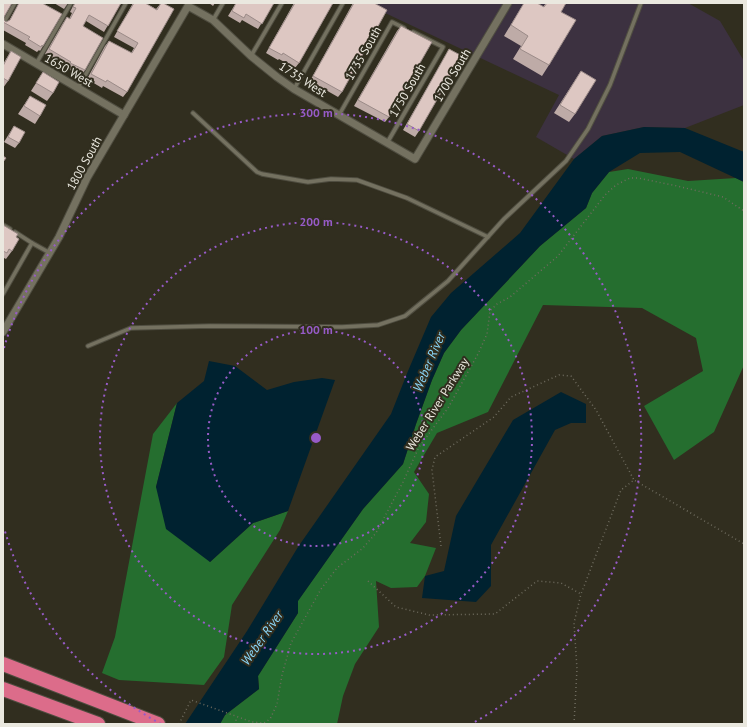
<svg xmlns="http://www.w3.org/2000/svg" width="747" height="727" font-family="'PT Sans',sans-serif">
<rect width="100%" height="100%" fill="#312e1f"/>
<!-- industrial -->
<polygon fill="#3c3140" points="364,3 688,3 720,21 744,61 744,105 685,128 644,127 602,136 574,159 536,137 559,95"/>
<!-- forest -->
<g fill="#256e2f">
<polygon points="628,169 688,181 736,178 744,182 744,365 714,432 674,460 644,406 703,371 696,338 642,308 543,305 488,412 437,433 414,472 429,494 426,522 410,543 436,548 425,576 417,587 391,588 376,581 379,627 355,664 343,696 337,724 220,724 225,715 259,689 258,676 298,613 297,602 363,509 403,464 416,424 432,380 444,353 461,330 540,246 586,208 592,193 609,172"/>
<polygon points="177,403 156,487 210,562 253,523 288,511 280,530 232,605 224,657 204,685 119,680 102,673 115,637 153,434"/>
</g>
<!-- water -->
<g fill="#002230">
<polygon points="644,127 685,128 744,152 744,182 680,152 640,153 609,172 592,193 586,208 540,246 461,330 444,353 432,380 416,424 403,464 363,509 298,601 298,613 258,676 259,689 225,715 220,724 185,724 247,631 298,547 391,414 408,371 431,317 451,293 520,233 574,159 602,136"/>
<polygon points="209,361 235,366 267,390 294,382 322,378 335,380 288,511 253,523 210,562 166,529 156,487 177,403 204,381"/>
<polygon points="561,392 586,404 586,423 571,423 555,430 491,545 491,586 476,602 422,598 425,576 444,571 456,516 513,420"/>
</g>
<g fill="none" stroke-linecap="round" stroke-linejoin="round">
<!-- lane casing -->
<g stroke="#4f4d40" stroke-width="5.5">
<g id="lane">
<polyline points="213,20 223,3"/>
<polyline points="3,24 15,3"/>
<polyline points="251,56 282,3"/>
<polyline points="36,64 71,3"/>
<polyline points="78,88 126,3"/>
<polyline points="294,89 343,3"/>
<polyline points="193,113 257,172 262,174 308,182 331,179 357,180 407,198 488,237"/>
<polyline points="339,115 392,22 404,28"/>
<polyline points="387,143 443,47 413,32"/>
<polyline points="3,225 10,229"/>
<polyline points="32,243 50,253"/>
<polyline points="3,294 32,243 15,232"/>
<polyline points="88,346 131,328 210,326 342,327 378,325 405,316 448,281 504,219 566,161 588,129 610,85 641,3"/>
</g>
</g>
<!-- street casing -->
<g stroke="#4f4d40" stroke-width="9">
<g id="street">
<polyline points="3,44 124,115"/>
<polyline points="3,332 59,237 87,178 188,6 213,20 251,56 277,77 294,89 415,159 508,3"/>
</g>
</g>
<!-- highway casing -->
<g stroke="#4f4d40" stroke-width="16">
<g id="highway">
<polyline points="3,664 158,724"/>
<polyline points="3,689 98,724"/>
</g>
</g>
<!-- path -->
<g stroke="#6f6c5f" stroke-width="1.5" stroke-dasharray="1 3" stroke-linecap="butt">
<polyline points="441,546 432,470 435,457 494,417 511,397 559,375 571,376 596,410 634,480"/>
<polyline points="368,581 396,607 429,615 495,614 537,581 561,583 581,594"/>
<polyline points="179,724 191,700 252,722 264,723 270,719 272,715 277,704 282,675 291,643 321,589 337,568 363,548 376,533 403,482 419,447 448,408 478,354 487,334 490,311 497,304 510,297 558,256 605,195 616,185 630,178 638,178 677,186 723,197 744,211"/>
<polyline points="234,724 236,722 236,717"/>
<polyline points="574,724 577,669 574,623 581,594 621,490 634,480 744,544"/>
</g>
<!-- lane -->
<use href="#lane" stroke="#747160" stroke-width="3.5"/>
<!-- street -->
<use href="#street" stroke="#747160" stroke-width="7"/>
<!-- highway -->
<use href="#highway" stroke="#dc6c8a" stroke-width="14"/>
</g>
<!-- wall -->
<g fill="#beaba7">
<polygon points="3,3 4,20 6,22 9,21 18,5 18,3 42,3 43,46 40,51 39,50 37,52 25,45 26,43 3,30"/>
<polygon points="54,3 68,3 64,9"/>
<polygon points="74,3 121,3 104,32 86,21 83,26 85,70 81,76 66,68 67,67 45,54 63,23 67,17 69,19 72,13 70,12 74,4"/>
<polygon points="133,3 145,3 156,9 161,3 127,92 123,97 103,86 102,88 87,79 105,46 109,41 131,53 134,48 114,37"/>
<polygon points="209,3 215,3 213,6"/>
<polygon points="236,3 274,3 258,29 242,20 240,23 228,16"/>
<polygon points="294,3 333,3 299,63 295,68 279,59 278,60 266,53"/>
<polygon points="353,3 374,3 342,92 338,97 310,81"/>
<polygon points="524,3 537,3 543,7 546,3 566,3 561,12 549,65 542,76 513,59 521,46 504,36"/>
<polygon points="401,26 389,117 385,122 354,106 397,31"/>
<polygon points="449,49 419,131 415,137 403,130 446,55"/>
<polygon points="11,51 8,81 3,88 3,64"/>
<polygon points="581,71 575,114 569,122 554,113"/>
<polygon points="43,72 53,93 47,101 31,91"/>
<polygon points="30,96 40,116 35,124 18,114"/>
<polygon points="14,126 19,143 15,148 4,142"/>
<polygon points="3,225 16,237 12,251 6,259 4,258 3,258"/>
</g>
<!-- building -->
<g fill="#ddc7c2" stroke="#9b8b88">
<polygon points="3,3 12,3 4,17 4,20 6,22 10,20 19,3 42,3 62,14 43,46 42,45 41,47 28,39 30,37 3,22"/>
<polygon points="75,3 121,3 108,26 89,15 83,26 103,38 85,70 70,63 71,62 49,49 67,17 70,19 76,8 73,7"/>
<polygon points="134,3 145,3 157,10 161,3 163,3 174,9 127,92 107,80 106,82 91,74 109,41 132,53 138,43 117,31"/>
<polygon points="236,3 274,3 262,24 246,14 244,18 232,11"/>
<polygon points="295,3 333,3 299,63 283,53 282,55 269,48"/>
<polygon points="354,3 374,3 387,10 342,92 313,76"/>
<polygon points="524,3 537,3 544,7 547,3 566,3 561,12 576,20 549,65 520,49 528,36 511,25"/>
<polygon points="401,26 432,42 389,117 358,100"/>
<polygon points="449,49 462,56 419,131 407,124"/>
<polygon points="11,51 21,57 8,81 3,78 3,66"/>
<polygon points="581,71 596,80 575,114 560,105"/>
<polygon points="43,72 59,82 53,93 36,83"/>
<polygon points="30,96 46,105 40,116 24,106"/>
<polygon points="14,126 25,132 19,143 8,137"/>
<polygon points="3,156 6,158 3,162"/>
<polygon points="3,225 18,234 16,237 19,239 12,251 9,249 7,253 3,251"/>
</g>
<!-- distance rings -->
<g fill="none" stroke="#975bc7" stroke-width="2" stroke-dasharray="2 4">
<circle cx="316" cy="438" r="108"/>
<circle cx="316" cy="438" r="216"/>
<path d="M161 724A325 325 0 0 1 4 528M4 348A325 325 0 1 1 471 724"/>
</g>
<g text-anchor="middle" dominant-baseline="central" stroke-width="4" stroke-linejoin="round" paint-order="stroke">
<!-- street labels -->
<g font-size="12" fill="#eae8df" stroke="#312e1f">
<text transform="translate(363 53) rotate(-60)">1735 South</text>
<text transform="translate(69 70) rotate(30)">1650 West</text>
<text transform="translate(452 75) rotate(-59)">1700 South</text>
<text transform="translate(303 79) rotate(33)">1735 West</text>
<text transform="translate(407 90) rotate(-60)">1750 South</text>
<text transform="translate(84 163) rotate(-61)">1800 South</text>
<text transform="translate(437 404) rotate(-58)">Weber River Parkway</text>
</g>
<!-- water labels -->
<g font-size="13" font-style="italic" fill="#8bd8fb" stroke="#312e1f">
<text transform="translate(429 362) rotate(-67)">Weber River</text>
<text transform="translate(262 638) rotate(-55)">Weber River</text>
</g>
</g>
<circle cx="316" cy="438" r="6" fill="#975bc7" stroke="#312e1f" stroke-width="2"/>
<g font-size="12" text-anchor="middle" font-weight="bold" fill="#975bc7" stroke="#312e1f" stroke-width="4" stroke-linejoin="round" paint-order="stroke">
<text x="316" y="117">300 m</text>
<text x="316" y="226">200 m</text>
<text x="316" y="334">100 m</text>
</g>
<!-- border -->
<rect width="747" height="727" fill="none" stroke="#eae8df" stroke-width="8"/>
</svg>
